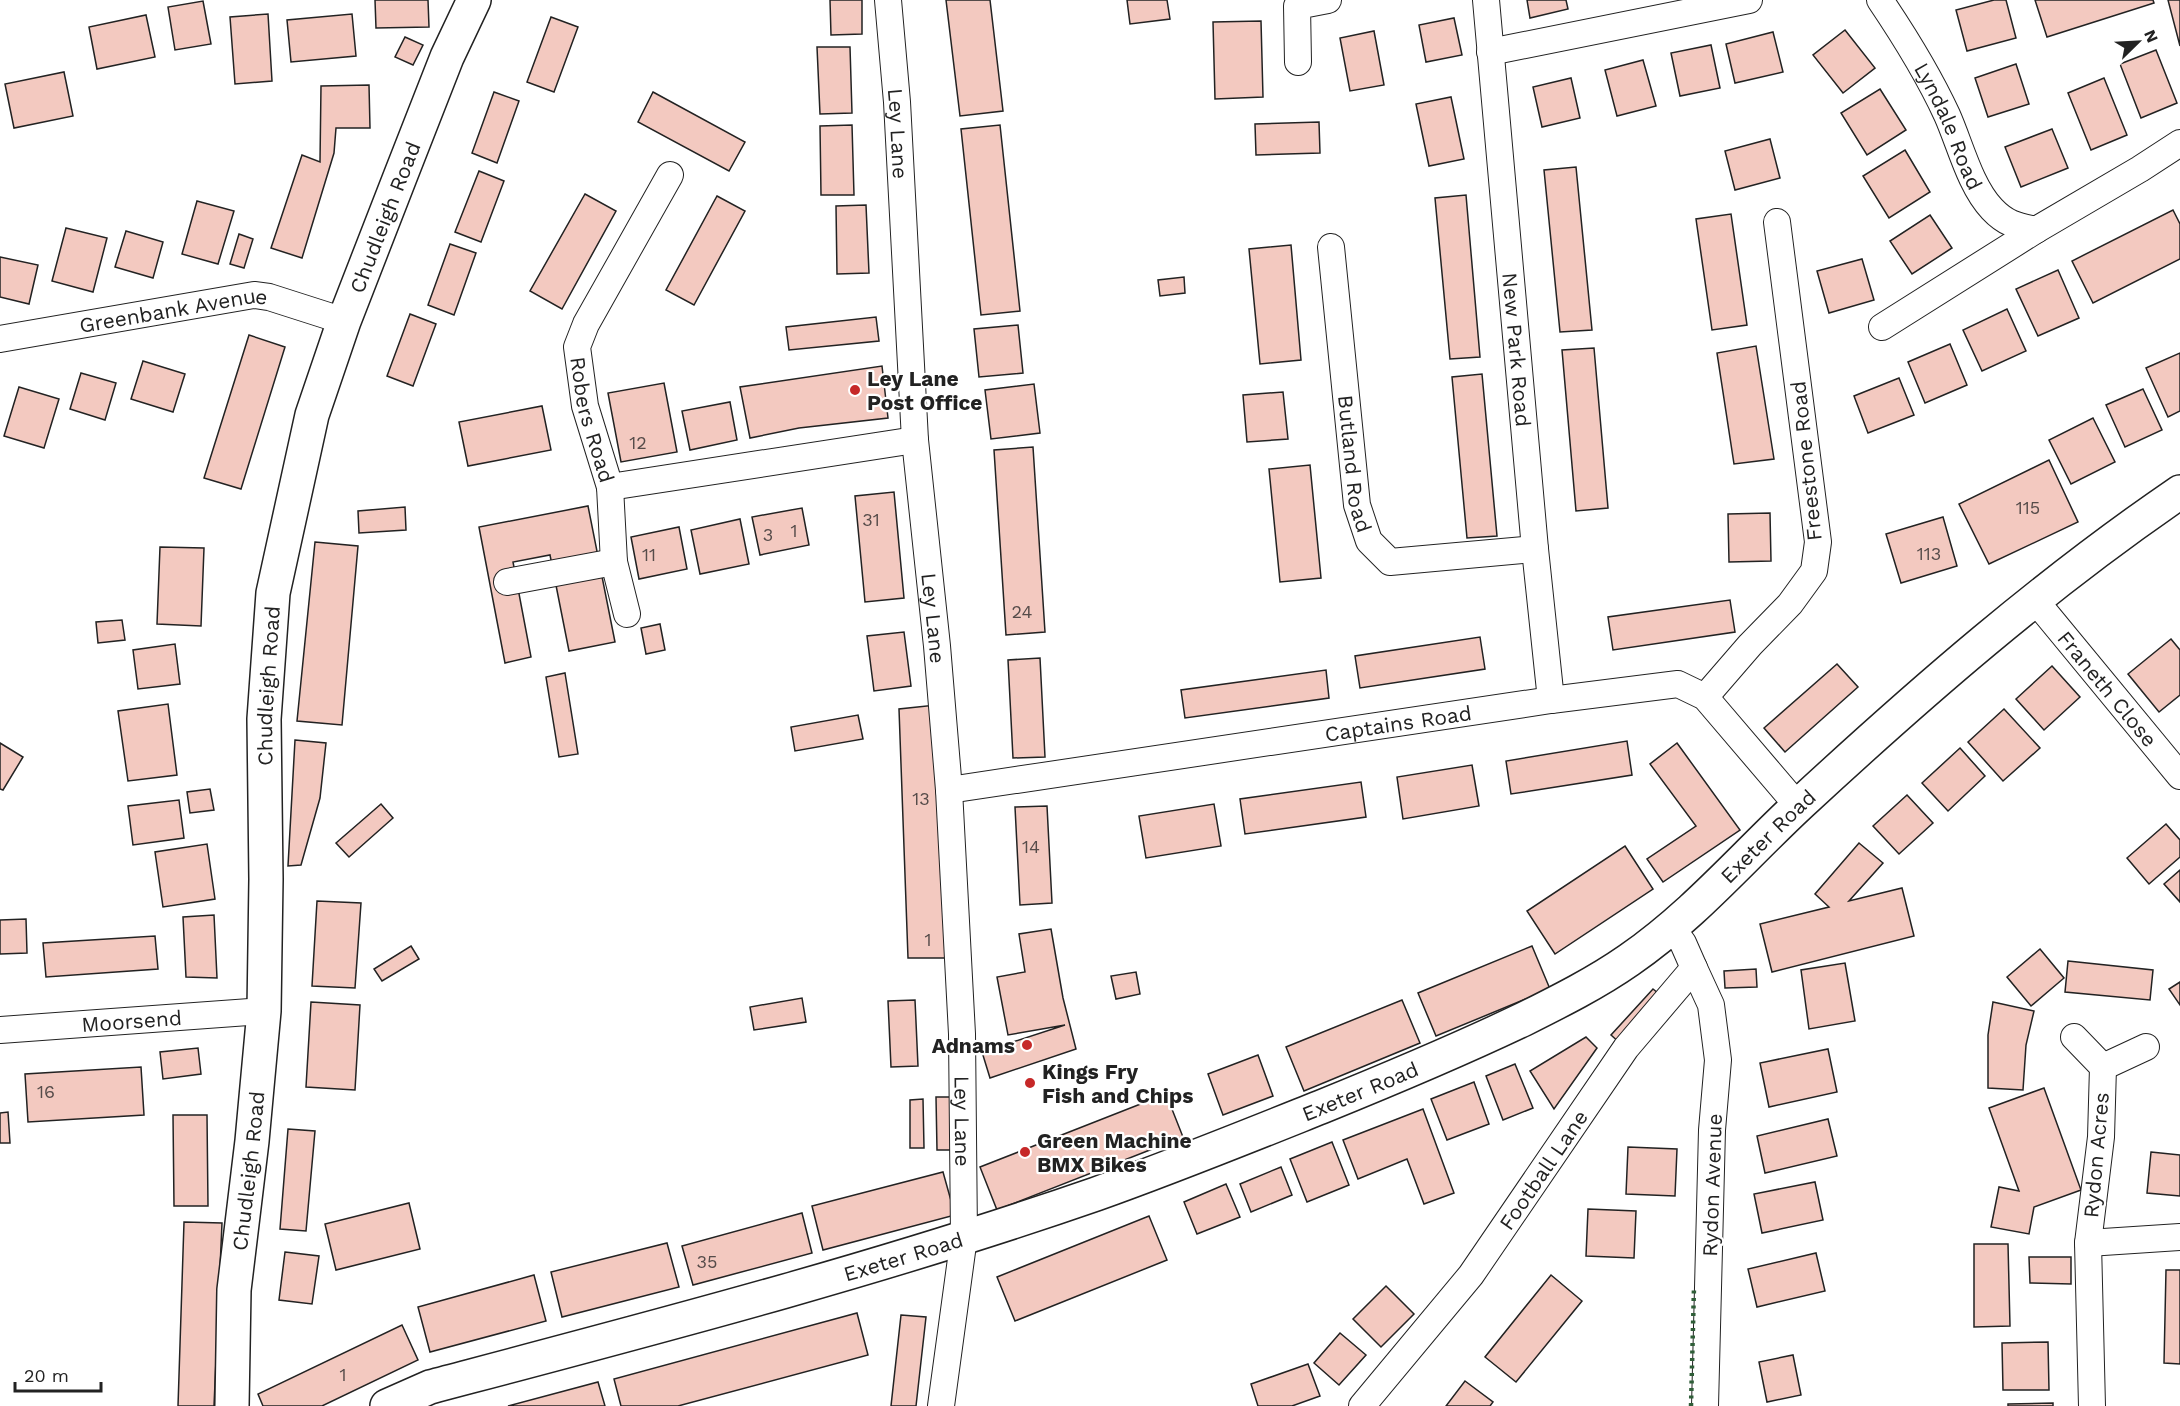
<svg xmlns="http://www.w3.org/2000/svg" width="2180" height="1406" font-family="'Work Sans',sans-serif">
<rect width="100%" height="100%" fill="#fff"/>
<!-- building -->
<g fill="#f3c9c0" stroke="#222" stroke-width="1.5">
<polygon points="375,0 428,0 429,27 376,28"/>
<polygon points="830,0 862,0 862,34 831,35"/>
<polygon points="946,0 990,0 1003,111 960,116"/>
<polygon points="1127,0 1167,0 1170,19 1130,24"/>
<polygon points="1527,0 1566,0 1568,9 1530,18"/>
<polygon points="1994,0 2006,0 2016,38 1967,51 1956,10"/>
<polygon points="2035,0 2153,0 2154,3 2047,37"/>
<polygon points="2168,0 2180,0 2180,46"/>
<polygon points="203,1 211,44 175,50 168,7"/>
<polygon points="268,14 272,81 235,84 230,17"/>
<polygon points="352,14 356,56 291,62 287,20"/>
<polygon points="146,15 155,57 97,69 89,27"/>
<polygon points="551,17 578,27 554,92 527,82"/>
<polygon points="1454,18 1462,55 1426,62 1419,25"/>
<polygon points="1261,21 1263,97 1215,99 1213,22"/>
<polygon points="1845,30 1875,68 1843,93 1813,55"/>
<polygon points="1374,31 1384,85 1350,91 1340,38"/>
<polygon points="1773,32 1783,72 1735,83 1726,44"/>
<polygon points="405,37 423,45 413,65 395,57"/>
<polygon points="1711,45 1720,88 1680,96 1671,53"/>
<polygon points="817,47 850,47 852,113 820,114"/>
<polygon points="2156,50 2177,103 2141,118 2120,64"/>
<polygon points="1643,60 1656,106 1617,116 1605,70"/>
<polygon points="2016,64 2029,104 1988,117 1975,78"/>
<polygon points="64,72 73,116 14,128 5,84"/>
<polygon points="1571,78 1580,118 1542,127 1533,87"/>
<polygon points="2104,78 2127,135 2091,150 2068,93"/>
<polygon points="369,85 370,128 336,128 334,153 302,258 271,248 302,155 320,162 321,86"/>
<polygon points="1880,89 1906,130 1867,155 1841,113"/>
<polygon points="494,92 519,101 497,163 472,153"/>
<polygon points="653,92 745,142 729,171 638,122"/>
<polygon points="1451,97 1464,159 1429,166 1416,104"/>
<polygon points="1319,122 1320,153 1256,155 1255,124"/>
<polygon points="852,125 854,195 821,195 820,126"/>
<polygon points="1000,125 1020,311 981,315 961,129"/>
<polygon points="2052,129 2068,168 2021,187 2005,147"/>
<polygon points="1770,139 1780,178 1735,190 1725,151"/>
<polygon points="1905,150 1930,192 1889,218 1863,176"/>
<polygon points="1576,167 1592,330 1560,332 1544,170"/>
<polygon points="479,171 504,181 481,242 455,232"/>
<polygon points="585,194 616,211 562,309 530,291"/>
<polygon points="1466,195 1480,357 1450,359 1435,198"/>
<polygon points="717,196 745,211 694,305 666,290"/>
<polygon points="197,201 234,211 218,264 182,254"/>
<polygon points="866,205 869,273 837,274 836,206"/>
<polygon points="2173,210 2180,224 2180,259 2093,303 2072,261"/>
<polygon points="1731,214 1747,325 1712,330 1696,219"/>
<polygon points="1930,215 1952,248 1912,274 1890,241"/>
<polygon points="66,228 107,238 93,292 52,281"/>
<polygon points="126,231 163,242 153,278 115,267"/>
<polygon points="239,234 253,239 244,268 230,264"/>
<polygon points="450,244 476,253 454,315 428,305"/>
<polygon points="1291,245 1301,360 1260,364 1249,249"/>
<polygon points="0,257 38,265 29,304 0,297"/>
<polygon points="1862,259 1874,300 1829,313 1817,271"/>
<polygon points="2058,270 2079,318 2038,336 2016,289"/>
<polygon points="1184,277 1185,293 1160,296 1158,280"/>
<polygon points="2007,309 2026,351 1982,371 1963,330"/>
<polygon points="410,314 436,324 413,386 387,376"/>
<polygon points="876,317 879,341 789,350 786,327"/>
<polygon points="1018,325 1023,373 979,377 974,329"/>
<polygon points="249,335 285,347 241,489 204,478"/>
<polygon points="1950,344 1967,385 1925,403 1908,362"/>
<polygon points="1756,346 1774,459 1734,464 1717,353"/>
<polygon points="1594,348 1608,508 1576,511 1562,350"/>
<polygon points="2180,353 2180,411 2168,417 2146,368"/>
<polygon points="143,361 185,374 173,412 131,399"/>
<polygon points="882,366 888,418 799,428 750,438 740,387"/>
<polygon points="81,373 116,383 105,420 70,409"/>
<polygon points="1482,374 1497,536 1467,538 1452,377"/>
<polygon points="1899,378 1914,415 1868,433 1854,396"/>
<polygon points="664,383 677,452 621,462 608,393"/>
<polygon points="1034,384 1040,433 991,439 985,390"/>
<polygon points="19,387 59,399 44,448 4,436"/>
<polygon points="2143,389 2162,430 2125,447 2106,405"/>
<polygon points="1283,392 1288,439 1247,442 1243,395"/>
<polygon points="730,402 737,440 690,450 682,411"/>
<polygon points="542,406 551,450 468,466 459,422"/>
<polygon points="2093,418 2115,462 2071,484 2049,440"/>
<polygon points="1033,447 1045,632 1006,635 994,450"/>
<polygon points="2049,460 2078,522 1989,564 1959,504"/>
<polygon points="1310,465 1321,578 1280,582 1269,469"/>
<polygon points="894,492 904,598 865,602 855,496"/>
<polygon points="588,506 615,642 569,651 550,555 513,562 531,657 505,663 479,527"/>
<polygon points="405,507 406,530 359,533 358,511"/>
<polygon points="802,508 809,545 760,555 752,517"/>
<polygon points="1770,513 1771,561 1729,562 1728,514"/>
<polygon points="1943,517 1957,566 1901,583 1886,534"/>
<polygon points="740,519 749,564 700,574 691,530"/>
<polygon points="679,527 687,569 639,579 631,537"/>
<polygon points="315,542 358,546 342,725 297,721"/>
<polygon points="160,547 204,548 201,626 157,624"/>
<polygon points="1730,600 1735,632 1613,650 1608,617"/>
<polygon points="122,620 125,640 98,643 96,622"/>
<polygon points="660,624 665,650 646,654 641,628"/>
<polygon points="904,632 911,686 874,691 867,636"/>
<polygon points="1480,637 1485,669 1360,688 1355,656"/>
<polygon points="2171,639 2180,650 2180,695 2159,712 2128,674"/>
<polygon points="175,644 180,684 138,689 133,650"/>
<polygon points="1040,658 1045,757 1013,758 1008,660"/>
<polygon points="1837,664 1858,687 1785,752 1764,728"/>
<polygon points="2052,666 2080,697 2044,730 2016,699"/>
<polygon points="1326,670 1329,698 1185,718 1181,690"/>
<polygon points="565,673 578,754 559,757 546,677"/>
<polygon points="168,704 177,775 128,781 118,711"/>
<polygon points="936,705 946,958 908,958 899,709"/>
<polygon points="2004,709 2040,748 2003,781 1968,742"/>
<polygon points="858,715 863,739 795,751 791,727"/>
<polygon points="295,740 326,743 320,798 301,865 288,866"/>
<polygon points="1627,741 1632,775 1511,794 1506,761"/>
<polygon points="0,743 23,757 3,790 0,789"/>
<polygon points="1677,743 1740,830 1663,882 1647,859 1696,826 1650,764"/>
<polygon points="1960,748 1985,776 1948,811 1922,783"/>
<polygon points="1472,765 1479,806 1403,819 1397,777"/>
<polygon points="1361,782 1366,817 1245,834 1240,799"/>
<polygon points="210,789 214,810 190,813 187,792"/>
<polygon points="1907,795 1933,823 1899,854 1873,826"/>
<polygon points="179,800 184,838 133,845 128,806"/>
<polygon points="381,804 393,818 349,857 336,843"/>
<polygon points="1214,804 1221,846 1146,858 1139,816"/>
<polygon points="1047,806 1052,903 1020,905 1015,807"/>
<polygon points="2166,824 2180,840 2180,857 2149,884 2127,858"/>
<polygon points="1859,843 1883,863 1849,901 1902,888 1914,936 1772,972 1760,924 1829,907 1815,894"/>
<polygon points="207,844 215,899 163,907 155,852"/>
<polygon points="1625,846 1653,889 1555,954 1527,911"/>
<polygon points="2180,870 2180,902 2164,884"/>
<polygon points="317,901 361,903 355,988 312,986"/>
<polygon points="214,915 217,978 186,977 183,917"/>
<polygon points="26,919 27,953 0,954 0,920"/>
<polygon points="1051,929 1063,998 1076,1049 990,1078 982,1052 1065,1025 1008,1035 997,977 1025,972 1019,934"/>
<polygon points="155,936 158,969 46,977 43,943"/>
<polygon points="411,946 419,959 382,981 374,969"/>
<polygon points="1532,946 1550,989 1436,1036 1418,993"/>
<polygon points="2040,949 2064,978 2031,1006 2007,977"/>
<polygon points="2068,961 2153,970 2150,1000 2065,992"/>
<polygon points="1845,963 1855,1021 1809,1029 1801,970"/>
<polygon points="1756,969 1757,987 1725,988 1724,971"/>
<polygon points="1136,972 1140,994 1116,999 1111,976"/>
<polygon points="2180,982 2180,1005 2169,989"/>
<polygon points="1653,989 1663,997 1621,1044 1611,1035"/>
<polygon points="802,998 806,1022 754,1030 750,1007"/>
<polygon points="915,1000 918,1066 891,1067 888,1001"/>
<polygon points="1402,1000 1420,1043 1304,1091 1286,1047"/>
<polygon points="311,1002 360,1005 355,1090 306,1087"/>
<polygon points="1993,1002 2034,1011 2026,1045 2023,1090 1988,1088 1988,1035"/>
<polygon points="1586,1037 1597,1048 1554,1109 1530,1071"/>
<polygon points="198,1048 201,1074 163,1079 160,1052"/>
<polygon points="1828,1049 1837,1092 1769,1107 1760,1063"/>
<polygon points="1258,1055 1273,1096 1223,1115 1208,1074"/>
<polygon points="1515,1064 1533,1108 1503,1120 1486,1076"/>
<polygon points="141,1067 144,1115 28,1122 25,1074"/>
<polygon points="1474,1082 1489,1124 1447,1140 1431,1099"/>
<polygon points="2044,1088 2081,1190 2034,1207 2029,1234 1991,1227 1999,1187 2019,1191 1989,1108"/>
<polygon points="1166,1094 1183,1137 997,1210 980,1167"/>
<polygon points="936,1097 953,1097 954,1150 937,1150"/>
<polygon points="923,1099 924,1148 910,1148 910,1100"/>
<polygon points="1423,1109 1454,1193 1424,1204 1407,1159 1358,1179 1343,1140"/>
<polygon points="8,1112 10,1143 0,1143 0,1113"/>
<polygon points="173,1115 207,1115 208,1206 174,1206"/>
<polygon points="1828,1119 1837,1156 1765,1173 1757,1136"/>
<polygon points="288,1129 315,1131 306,1231 280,1229"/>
<polygon points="1332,1142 1349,1185 1307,1202 1290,1159"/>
<polygon points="1628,1147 1677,1149 1675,1196 1626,1194"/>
<polygon points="2151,1152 2180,1155 2180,1196 2147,1193"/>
<polygon points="1281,1167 1292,1195 1251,1212 1240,1184"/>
<polygon points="943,1172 955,1215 823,1250 812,1206"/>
<polygon points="1815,1182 1823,1220 1762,1233 1754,1194"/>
<polygon points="1226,1184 1240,1217 1197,1234 1184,1202"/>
<polygon points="409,1203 420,1249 336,1270 325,1224"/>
<polygon points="1588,1209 1636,1211 1634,1258 1586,1256"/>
<polygon points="802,1213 812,1253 693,1285 682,1246"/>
<polygon points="1149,1216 1167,1260 1015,1321 997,1277"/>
<polygon points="184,1222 222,1223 214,1406 178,1406"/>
<polygon points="667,1243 679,1287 562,1317 551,1272"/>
<polygon points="1974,1244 2008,1244 2010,1326 1974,1327"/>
<polygon points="285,1252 319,1256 312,1304 279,1300"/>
<polygon points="1816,1253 1825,1291 1757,1307 1748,1269"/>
<polygon points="2029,1257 2071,1257 2071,1284 2030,1283"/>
<polygon points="2166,1270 2180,1270 2180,1364 2164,1363"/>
<polygon points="534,1275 546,1321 430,1352 418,1307"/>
<polygon points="1551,1275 1582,1301 1516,1382 1485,1357"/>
<polygon points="1386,1286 1414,1314 1381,1347 1353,1319"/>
<polygon points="857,1313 868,1355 678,1406 621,1406 614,1379"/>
<polygon points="901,1315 926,1317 916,1406 891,1406"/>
<polygon points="402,1325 418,1360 322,1406 263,1406 258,1394"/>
<polygon points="1340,1333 1366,1355 1339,1385 1314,1363"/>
<polygon points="2048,1342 2049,1390 2003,1390 2002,1343"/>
<polygon points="1793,1355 1801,1395 1767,1402 1759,1362"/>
<polygon points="1308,1364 1320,1396 1292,1406 1258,1406 1251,1384"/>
<polygon points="1465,1381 1493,1402 1490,1406 1446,1406"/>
<polygon points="598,1382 605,1406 508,1406"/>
<polygon points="2053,1403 2053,1406 2008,1406 2008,1404"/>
</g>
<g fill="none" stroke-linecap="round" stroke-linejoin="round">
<!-- street casing -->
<g stroke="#222" stroke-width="28">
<g id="street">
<path id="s1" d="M 888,0 L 897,102 L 915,440 L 937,646 L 949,790 L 962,1034 L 964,1237 L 941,1406"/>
<path id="s2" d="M 1486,0 L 1535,549 L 1551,700"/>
<path id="s3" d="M 1880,0 C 1905,37 1928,74 1947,115 C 1960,144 1970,186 1992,209 C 2006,224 2017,226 2036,230"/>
<polyline points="1490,52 1749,0"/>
<polyline points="1298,62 1297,6 1328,0"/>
<path id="s4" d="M 670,175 L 586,324 L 577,347 L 585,406 L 610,487 L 915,440"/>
<path id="s5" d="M 1331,247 L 1357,505 L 1369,541 L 1390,562 L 1535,549"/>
<polyline points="1882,327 2036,230 2140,169 2180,143"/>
<path id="s6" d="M 0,339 L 254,295 L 269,297 L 344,321"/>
<polyline points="610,487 614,562 627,614"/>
<polyline points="507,582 614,562"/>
<path id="s7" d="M 2034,599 L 2180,776"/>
<polyline points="1705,697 1750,645 1790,604 1814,571 1818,542 1777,222"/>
<path id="s8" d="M 949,790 L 1551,700 L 1678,684 L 1705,697 L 1798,806"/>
<polyline points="1694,968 1711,1005 1718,1060 1712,1130 1705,1406"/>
<path id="s9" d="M 0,1030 L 264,1011"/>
<polyline points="2074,1037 2103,1067 2101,1137 2088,1243 2092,1406"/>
<polyline points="2103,1067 2146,1047"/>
<polyline points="2088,1243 2180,1237"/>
<path id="s10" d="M 1362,1406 L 1471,1275 L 1626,1048 L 1694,968 L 1683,943 L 1672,928"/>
</g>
</g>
<!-- secondary casing -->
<g stroke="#222" stroke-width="36">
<g id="secondary">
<path id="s11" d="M 232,1406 L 234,1290 L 252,1141 L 264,1011 L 266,879 L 264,719 L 273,593 L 312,415 L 344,321 L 400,177 L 447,57 L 474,0"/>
<path id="s12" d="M 387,1406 L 430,1387 C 653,1328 877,1270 1096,1194 C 1172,1167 1246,1137 1321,1107 C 1390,1079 1457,1051 1524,1019 C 1560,1001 1596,983 1629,960 C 1693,916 1743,857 1800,804 C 1921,692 2044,585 2180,492"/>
</g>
</g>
<!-- street -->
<use href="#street" stroke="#fff" stroke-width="26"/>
<!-- secondary -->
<use href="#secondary" stroke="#fff" stroke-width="33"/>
<!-- hedge -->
<polyline stroke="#2f5e38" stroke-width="4.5" stroke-dasharray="3 4.5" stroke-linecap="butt" points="1691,1406 1694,1287"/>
</g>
<!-- markers -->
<g fill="#c62828" stroke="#fff" stroke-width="2">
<circle cx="855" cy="390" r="6"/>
<circle cx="1027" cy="1045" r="6"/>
<circle cx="1030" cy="1083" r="6"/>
<circle cx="1025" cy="1152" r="6"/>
</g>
<g text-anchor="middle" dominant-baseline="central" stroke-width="4.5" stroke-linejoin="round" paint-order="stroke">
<!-- number labels -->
<g font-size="18" fill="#564c4a">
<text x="638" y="442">12</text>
<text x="2028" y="507">115</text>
<text x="871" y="519">31</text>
<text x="794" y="530">1</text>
<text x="768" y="534">3</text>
<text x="1929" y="553">113</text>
<text x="649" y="554">11</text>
<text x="1022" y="611">24</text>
<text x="921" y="798">13</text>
<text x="1031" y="846">14</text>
<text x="928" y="939">1</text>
<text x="46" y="1091">16</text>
<text x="707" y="1261">35</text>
<text x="343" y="1374">1</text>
</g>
<!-- street labels -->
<g font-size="21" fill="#222" stroke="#fff">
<text stroke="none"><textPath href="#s3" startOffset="144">Lyndale Road</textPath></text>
<text stroke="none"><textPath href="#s1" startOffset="134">Ley Lane</textPath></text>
<text stroke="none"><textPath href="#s11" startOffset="1208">Chudleigh Road</textPath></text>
<text stroke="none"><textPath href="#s6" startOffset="176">Greenbank Avenue</textPath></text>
<text stroke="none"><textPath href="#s2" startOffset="351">New Park Road</textPath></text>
<text stroke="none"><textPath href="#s4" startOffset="270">Robers Road</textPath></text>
<text transform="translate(1806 461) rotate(-96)">Freestone Road</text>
<text stroke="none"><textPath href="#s5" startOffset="218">Butland Road</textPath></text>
<text stroke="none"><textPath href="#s1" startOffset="620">Ley Lane</textPath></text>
<text stroke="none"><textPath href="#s11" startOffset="722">Chudleigh Road</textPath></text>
<text stroke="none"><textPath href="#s7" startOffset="116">Franeth Close</textPath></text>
<text stroke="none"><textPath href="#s8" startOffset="454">Captains Road</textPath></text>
<text stroke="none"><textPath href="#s12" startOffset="1510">Exeter Road</textPath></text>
<text stroke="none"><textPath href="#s9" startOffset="132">Moorsend</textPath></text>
<text stroke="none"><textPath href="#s12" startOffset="1024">Exeter Road</textPath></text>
<text stroke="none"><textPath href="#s1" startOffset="1124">Ley Lane</textPath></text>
<text transform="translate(2096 1155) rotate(-85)">Rydon Acres</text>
<text stroke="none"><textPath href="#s10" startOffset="298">Football Lane</textPath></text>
<text stroke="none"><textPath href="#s11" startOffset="236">Chudleigh Road</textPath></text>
<text transform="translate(1712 1185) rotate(-88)">Rydon Avenue</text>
<text stroke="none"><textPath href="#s12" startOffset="538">Exeter Road</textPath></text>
</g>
<!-- poi labels -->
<g font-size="21" font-weight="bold" fill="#222" stroke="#fff" text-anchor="start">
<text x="867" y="378">Ley Lane<tspan x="867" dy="24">Post Office</tspan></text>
<text x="1015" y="1045" text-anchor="end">Adnams</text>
<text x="1042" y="1071">Kings Fry<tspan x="1042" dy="24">Fish and Chips</tspan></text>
<text x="1037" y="1140">Green Machine<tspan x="1037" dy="24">BMX Bikes</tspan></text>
</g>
</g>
<!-- north arrow -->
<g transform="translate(2138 42) rotate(66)" stroke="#ffffff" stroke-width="4.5" paint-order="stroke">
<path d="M0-4.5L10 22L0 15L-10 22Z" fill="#222222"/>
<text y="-9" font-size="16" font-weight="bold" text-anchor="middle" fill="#222222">N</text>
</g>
<!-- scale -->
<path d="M15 1382v9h86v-9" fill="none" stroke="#222222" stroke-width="3"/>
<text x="24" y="1382" font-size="18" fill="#222222" stroke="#ffffff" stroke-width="4.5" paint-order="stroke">20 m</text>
</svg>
